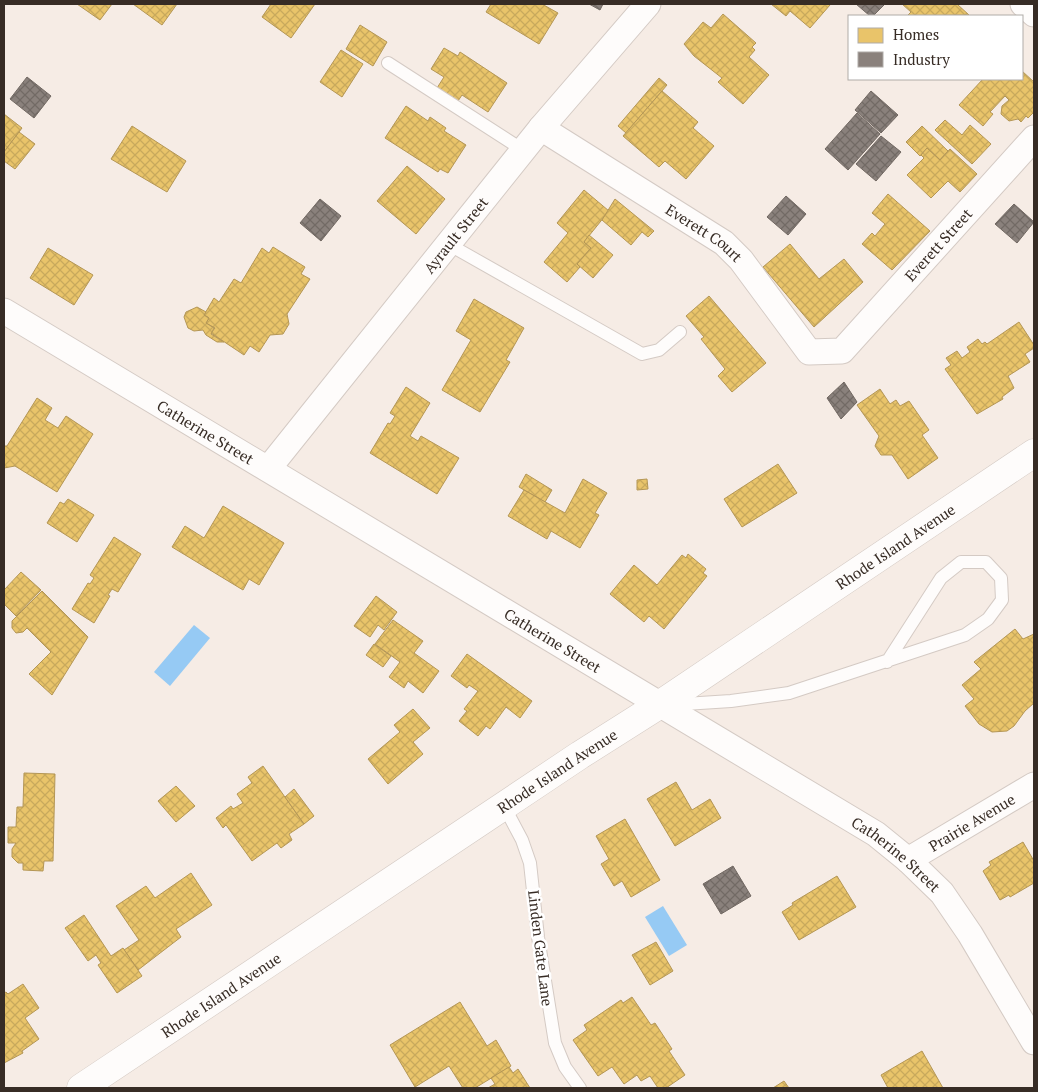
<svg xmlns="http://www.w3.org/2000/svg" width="1038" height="1092" font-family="'PT Serif',serif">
<defs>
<pattern id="homes-cross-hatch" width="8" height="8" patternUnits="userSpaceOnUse" patternTransform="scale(1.25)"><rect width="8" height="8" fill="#e9c46a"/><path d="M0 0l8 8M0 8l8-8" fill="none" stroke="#c8a95c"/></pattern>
<pattern id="industry-cross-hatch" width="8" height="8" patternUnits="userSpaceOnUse" patternTransform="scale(1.25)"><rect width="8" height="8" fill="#8a817c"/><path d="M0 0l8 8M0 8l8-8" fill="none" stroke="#726a65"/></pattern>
</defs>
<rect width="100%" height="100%" fill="#f6ece5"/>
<!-- water -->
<g fill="#96caf4">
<polygon points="194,625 210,638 170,686 154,672"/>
<polygon points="663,906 687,945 669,956 645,917"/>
</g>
<!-- homes -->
<g fill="url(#homes-cross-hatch)" stroke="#b49655">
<polygon points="77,4 112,4 100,20"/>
<polygon points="133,4 177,4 162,25"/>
<polygon points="271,4 315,4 291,38 262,17"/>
<polygon points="491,4 542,4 558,13 539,44 486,12"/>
<polygon points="771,4 829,4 830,5 810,28 790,11 786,16"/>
<polygon points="902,4 957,4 969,15 907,16 911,12"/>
<polygon points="723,14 756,43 752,47 755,50 749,57 769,75 743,104 718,82 722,78 694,56 684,44 703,22 711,28"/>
<polygon points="360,25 387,42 373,66 346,49"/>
<polygon points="444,48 458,56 460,52 507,83 488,112 462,95 458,101 437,88 444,77 431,69"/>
<polygon points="341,50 363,64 342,97 320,82"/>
<polygon points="1022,71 1034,82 1034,112 1028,118 1026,116 1021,122 1018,119 1009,121 1001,114 1002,106 1009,100 1005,96 990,112 993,114 983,126 959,105 983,79 1022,79"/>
<polygon points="659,78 667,85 626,133 618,126"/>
<polygon points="662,91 698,122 693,128 714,146 686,179 665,161 659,167 623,136"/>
<polygon points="406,106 428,121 430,117 446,128 444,131 466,145 448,173 440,169 438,172 385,138"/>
<polygon points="4,114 22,128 4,152"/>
<polygon points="945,120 962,135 970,125 991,144 972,164 935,130"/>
<polygon points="132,126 186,161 167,192 111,159"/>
<polygon points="922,126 948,151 940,160 927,148 920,156 906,142"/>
<polygon points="19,132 35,144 15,169 4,161 4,152"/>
<polygon points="927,148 940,160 950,149 977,174 960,192 948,181 931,198 907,175 924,158 921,155"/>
<polygon points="407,166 445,199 416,234 377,201"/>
<polygon points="584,190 609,211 584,242 591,248 577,264 580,267 567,282 544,262 568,233 557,223"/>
<polygon points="888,194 930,231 892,270 862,244 872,233 875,236 885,224 872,213"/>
<polygon points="615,199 654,231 648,237 642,232 631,245 602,220"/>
<polygon points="589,235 613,255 593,278 577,264 591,248 584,242"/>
<polygon points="790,244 819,279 844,259 863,282 814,327 763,267"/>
<polygon points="273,247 305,267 301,274 310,279 287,314 289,324 283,334 270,335 259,352 250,346 244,355 211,333 215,328 206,323 209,318 204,315 214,298 219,302 234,279 241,283 262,248 269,253"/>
<polygon points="48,248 93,275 74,305 30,278"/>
<polygon points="709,296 766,363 732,392 718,376 725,369 701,339 704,337 686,316"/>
<polygon points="474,299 524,328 506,360 510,362 480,412 442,390 471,340 456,331"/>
<polygon points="197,307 206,312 204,315 209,318 206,323 214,328 211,334 224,342 217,342 206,335 203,330 194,331 188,328 184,317 186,312"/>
<polygon points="1019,322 1034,345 1034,348 1025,354 1030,362 1008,376 1014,388 1002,397 1003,399 977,414 945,369 951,365 946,358 957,351 962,358 970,352 967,347 978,339 982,344 985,342 987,344"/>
<polygon points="406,387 430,403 410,436 418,441 421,436 459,458 437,494 370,453 388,423 390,424 395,416 390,413"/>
<polygon points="880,389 890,404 896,400 900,406 909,401 929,430 922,435 938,458 908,479 892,455 881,455 875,446 879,436 857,405"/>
<polygon points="37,398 52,408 45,420 58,428 66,416 93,434 57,492 15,466 4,468 4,446 7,446"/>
<polygon points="778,464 797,493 742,527 724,499"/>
<polygon points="526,474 552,490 545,502 519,487"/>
<polygon points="583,479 607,493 595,513 599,515 580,548 551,531 547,539 508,516 524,490 565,513"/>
<polygon points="647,479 648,489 637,490 637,480"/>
<polygon points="68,499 94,515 77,542 47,523 60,502 64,504"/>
<polygon points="223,506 284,543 259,585 249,579 243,590 172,547 185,526 204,538"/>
<polygon points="114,537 141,554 118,592 112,589 108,595 110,596 94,623 72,609 88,583 90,584 94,578 90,575"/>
<polygon points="688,554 706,569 703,573 707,576 664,629 649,616 644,622 610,594 634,565 657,585 682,555 686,558"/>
<polygon points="21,572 41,590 16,616 4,604 4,590"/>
<polygon points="42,591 88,637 52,695 29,674 51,652 27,628 23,632 16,633 12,628 12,621"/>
<polygon points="376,596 397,612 384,630 378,625 370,637 354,626"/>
<polygon points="393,620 423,641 414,653 439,671 423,693 408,681 404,688 389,677 400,662 375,644"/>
<polygon points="1015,629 1023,639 1034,634 1034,703 1025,711 1014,726 1007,731 992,732 979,724 965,706 974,699 962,685 981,669 974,662"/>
<polygon points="374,644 391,656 383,667 366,655"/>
<polygon points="467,654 532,701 520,718 506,707 490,729 486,726 478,736 459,721 467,711 464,709 478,691 469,685 467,688 451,676"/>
<polygon points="413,709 430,728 413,742 423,754 388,784 368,759 400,732 394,725"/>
<polygon points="263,766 304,824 289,834 292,840 281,848 277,843 252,861 226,825 223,828 216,818 231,806 233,809 243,803 237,794 252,783 248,777"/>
<polygon points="24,773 55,774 53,861 44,861 43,871 23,870 23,863 18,863 12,857 12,849 16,843 8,843 8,827 16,827 17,807 23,807"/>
<polygon points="676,782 692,810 710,799 721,818 675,846 647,799"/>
<polygon points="176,786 195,806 176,822 158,801"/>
<polygon points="294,789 314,816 304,824 285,797"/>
<polygon points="625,819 660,880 631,897 622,881 614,886 601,864 609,859 596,836"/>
<polygon points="1023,842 1034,861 1034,883 1010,897 1009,895 1000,900 983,871 991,865 989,862"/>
<polygon points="191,873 212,905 176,929 181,937 138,970 124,950 139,940 116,906 146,886 155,898"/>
<polygon points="837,876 856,907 799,940 782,912 793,905 792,903"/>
<polygon points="84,915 111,956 123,948 142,976 117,993 98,965 101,963 96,955 88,961 65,928"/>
<polygon points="656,942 673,971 650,985 632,955"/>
<polygon points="23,984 39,1008 25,1018 39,1039 22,1051 23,1053 4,1063 4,993 6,992 8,994"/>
<polygon points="632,997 651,1025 655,1023 672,1049 669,1051 685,1075 666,1088 658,1088 650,1076 641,1081 637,1075 624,1084 612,1067 598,1076 573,1040 587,1030 584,1025 621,1000 623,1003"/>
<polygon points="460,1002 487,1046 496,1040 511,1066 475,1088 463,1088 449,1066 415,1087 390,1045"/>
<polygon points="922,1051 943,1088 888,1088 881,1075"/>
<polygon points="509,1067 513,1073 518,1069 530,1088 488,1088 495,1084 491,1078"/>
<polygon points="784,1081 789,1088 773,1088"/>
</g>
<!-- industry -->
<g fill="url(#industry-cross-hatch)" stroke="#716862">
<polygon points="589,4 603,4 600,10"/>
<polygon points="856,4 883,4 884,5 873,16 870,16"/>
<polygon points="27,77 51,96 34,118 10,99"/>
<polygon points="871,91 898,115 881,133 855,110"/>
<polygon points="857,113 880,134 848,170 825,149"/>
<polygon points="881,136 901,152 876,181 856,164"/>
<polygon points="786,196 806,214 788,235 767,217"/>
<polygon points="320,199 341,216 321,241 300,223"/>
<polygon points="1014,204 1034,222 1017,243 995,224"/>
<polygon points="844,382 857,402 841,419 827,398"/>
<polygon points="733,866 751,896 721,914 703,884"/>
</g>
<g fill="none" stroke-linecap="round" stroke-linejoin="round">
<!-- service casing -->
<g stroke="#d4cac4" stroke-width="14">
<g id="service">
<polyline points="388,63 523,150"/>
<polyline points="448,244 642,354 659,350 680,332"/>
<polyline points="669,705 731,701 789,693 965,635 988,619 1002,600 1001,578 986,562 961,562 941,578 887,662"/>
<polyline points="504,806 522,840 530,863 538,937 555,1043 565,1067 580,1088"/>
</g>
</g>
<!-- minor casing -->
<g stroke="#d4cac4" stroke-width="27">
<g id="minor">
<polyline points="1023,4 1034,14"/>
<path id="s1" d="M 541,128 L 724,243 L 741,260 L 809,352 L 842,351 L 1034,138"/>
<path id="s2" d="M 4,311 L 876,834 L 908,860 L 942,893 L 970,934 L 1034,1042"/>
<path id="s3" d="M 268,469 L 541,128 L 648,4"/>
<path id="s4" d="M 908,860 L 1034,785"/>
</g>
</g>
<!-- tertiary casing -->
<g stroke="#d4cac4" stroke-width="29">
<g id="tertiary">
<path id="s5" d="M 81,1088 L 580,755 L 659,705 L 1034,453"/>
</g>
</g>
<!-- service -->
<use href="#service" stroke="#fefcfb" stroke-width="12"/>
<!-- minor -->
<use href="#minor" stroke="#fefcfb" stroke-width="25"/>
<!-- tertiary -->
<use href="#tertiary" stroke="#fefcfb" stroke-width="28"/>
</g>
<g text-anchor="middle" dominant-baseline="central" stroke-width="5" stroke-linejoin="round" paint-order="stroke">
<!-- street labels -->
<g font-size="15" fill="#372c25" stroke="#fff">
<text stroke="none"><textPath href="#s3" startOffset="300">Ayrault Street</textPath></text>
<text stroke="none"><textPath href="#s1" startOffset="194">Everett Court</textPath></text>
<text stroke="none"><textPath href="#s1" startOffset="531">Everett Street</textPath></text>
<text stroke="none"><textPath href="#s2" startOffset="235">Catherine Street</textPath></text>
<text stroke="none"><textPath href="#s5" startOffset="978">Rhode Island Avenue</textPath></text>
<text stroke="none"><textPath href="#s2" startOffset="640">Catherine Street</textPath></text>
<text stroke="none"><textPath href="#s5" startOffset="572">Rhode Island Avenue</textPath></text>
<text stroke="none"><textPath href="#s4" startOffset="74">Prairie Avenue</textPath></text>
<text stroke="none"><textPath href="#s2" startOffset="1045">Catherine Street</textPath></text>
<text transform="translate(541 948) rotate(83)">Linden Gate Lane</text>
<text stroke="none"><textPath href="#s5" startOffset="168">Rhode Island Avenue</textPath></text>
</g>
</g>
<!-- border -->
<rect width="1038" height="1092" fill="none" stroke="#372c25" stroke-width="10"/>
<!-- legend -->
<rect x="848" y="15" width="175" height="65" fill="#ffffff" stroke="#afaba8"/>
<rect x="858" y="28" width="25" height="15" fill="#e9c46a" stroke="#afaba8"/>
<text x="893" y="40" font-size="15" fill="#372c25">Homes</text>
<rect x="858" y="52" width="25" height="15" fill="#8a817c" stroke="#afaba8"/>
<text x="893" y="65" font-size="15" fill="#372c25">Industry</text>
</svg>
